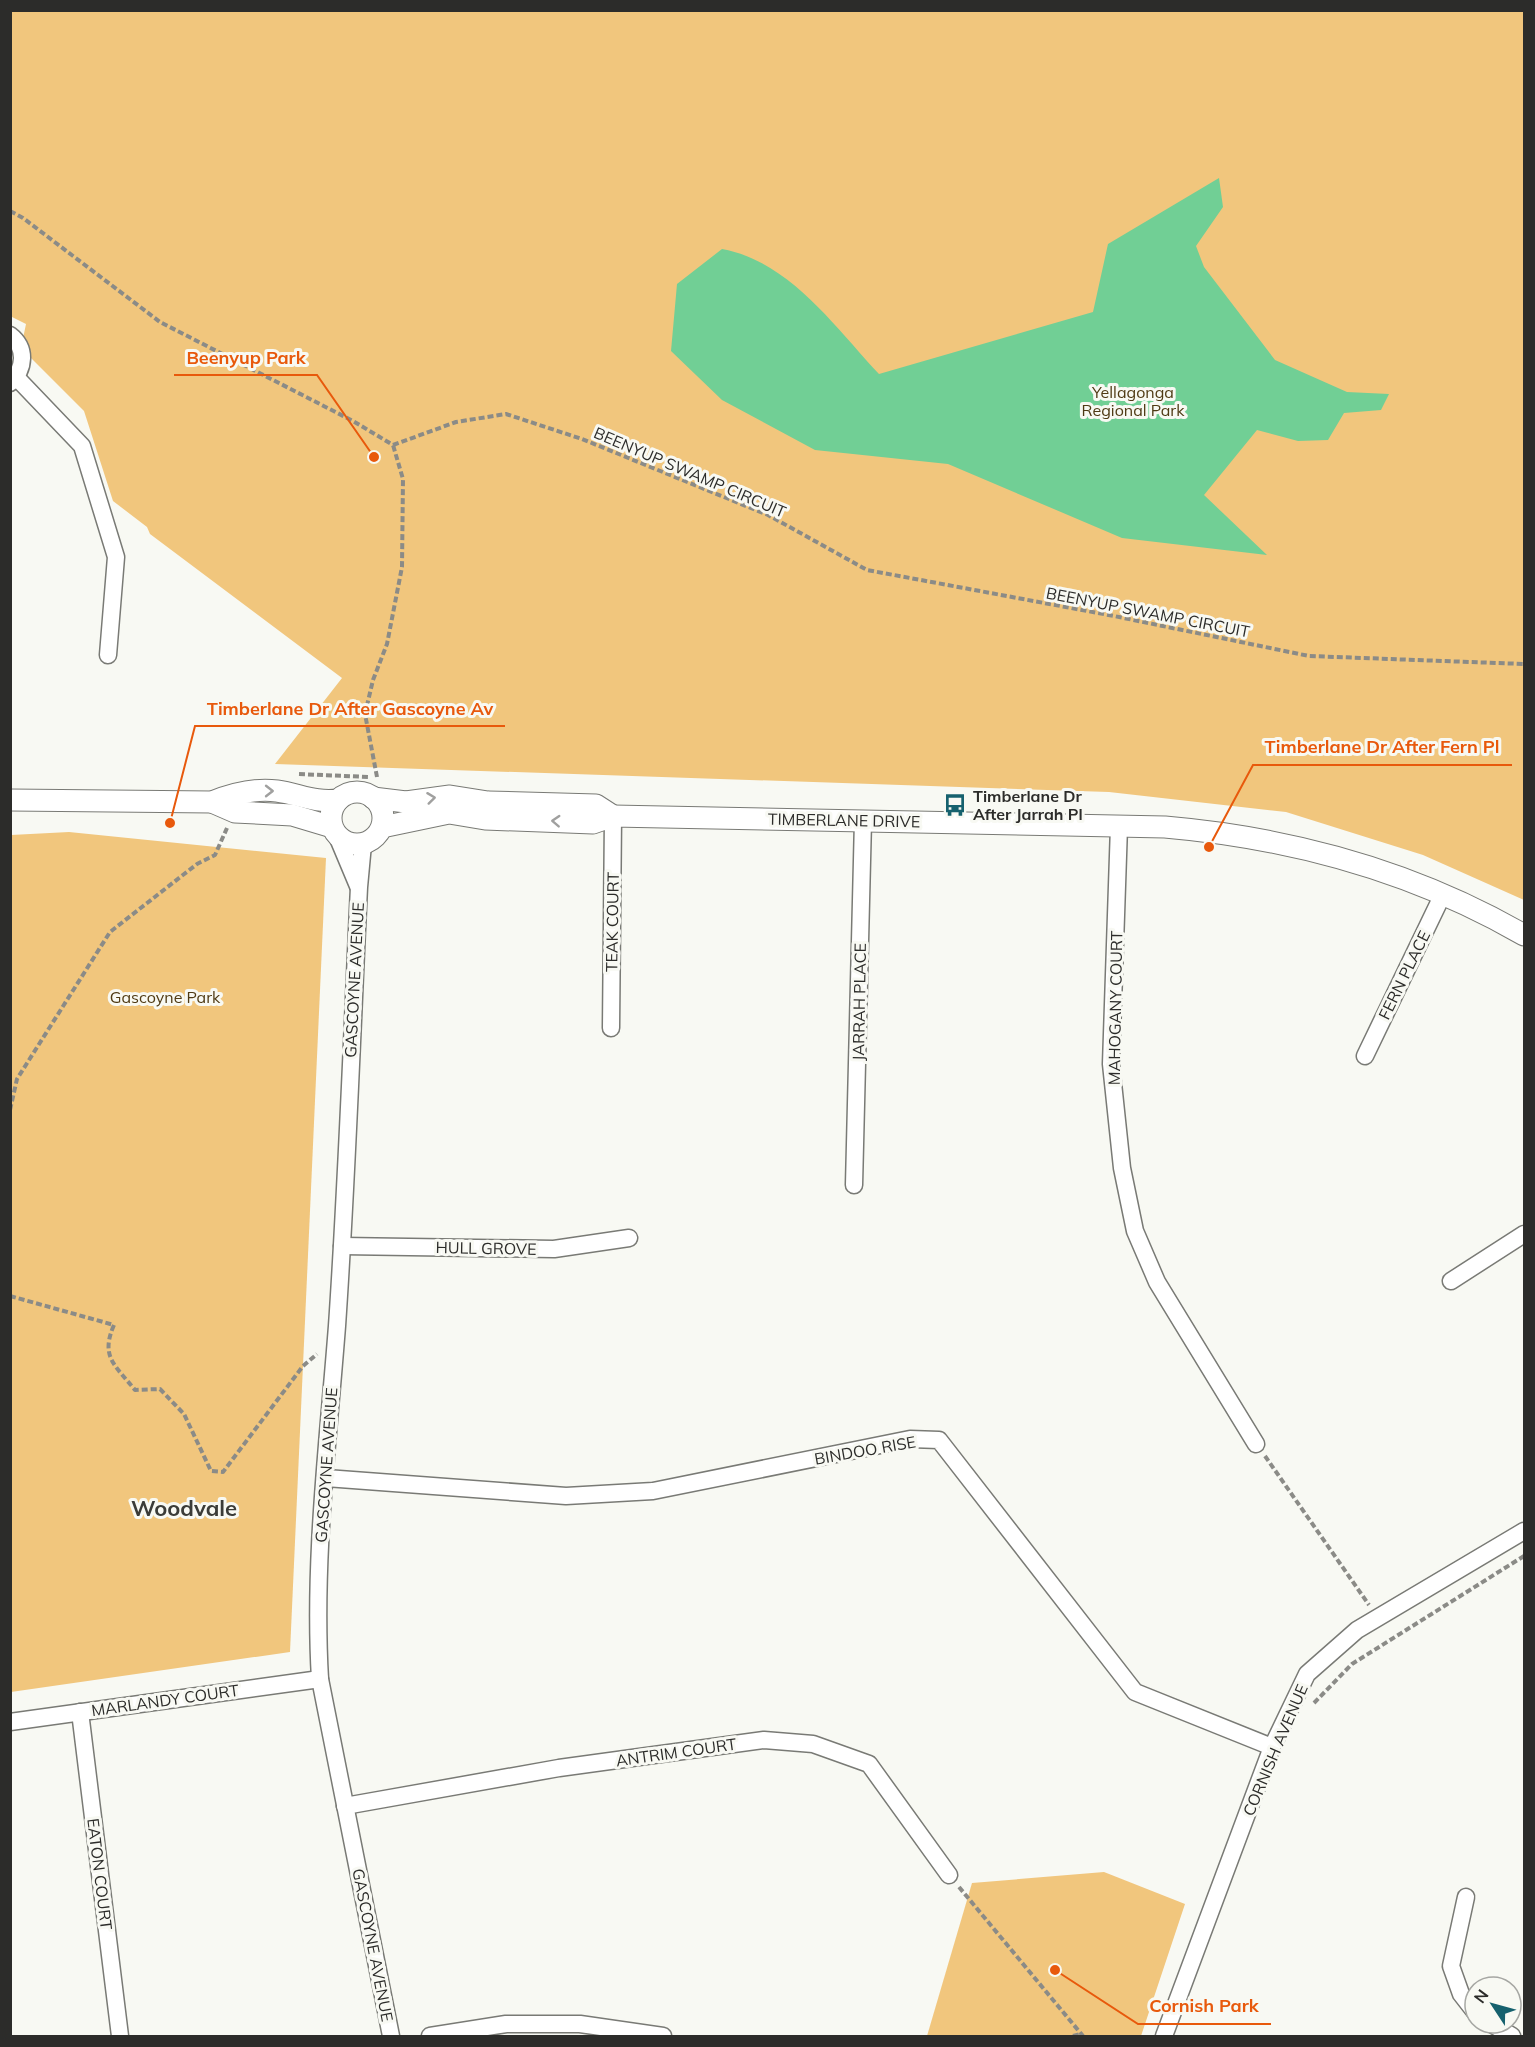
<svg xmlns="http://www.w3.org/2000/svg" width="1535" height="2047" font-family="Mulish,sans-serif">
<rect width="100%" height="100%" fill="#f8f9f3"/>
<!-- green -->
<g fill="#f1c67d">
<polygon points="10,11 1524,11 1524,900 1423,855 1286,812 1109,792 275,764 342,678 150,534 147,527 113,501 84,411 21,348 26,324 10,316"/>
<polygon points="69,832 326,858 290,1652 11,1692 11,835"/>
<polygon points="1104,1872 1185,1904 1141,2036 927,2036 972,1883"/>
</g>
<!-- water -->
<path fill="#71cf95" d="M 1219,178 L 1223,207 L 1196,246 L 1204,267 L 1275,360 L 1347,392 L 1389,394 L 1381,410 L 1344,413 L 1328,440 L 1298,441 L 1257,430 L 1204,495 L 1267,555 L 1122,538 L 948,464 L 815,450 L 722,400 L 671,351 L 677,284 L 722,249 C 789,261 835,327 879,374 L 1093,312 L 1108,244 Z"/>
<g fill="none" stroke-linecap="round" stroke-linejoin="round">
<!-- minor casing -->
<g stroke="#797a75" stroke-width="19">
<g id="minor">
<path d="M 10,335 C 27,348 25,369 10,383"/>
<polyline points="16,377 82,446 116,557 108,655"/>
<polyline points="1119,826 1111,1064 1122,1168 1135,1231 1157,1282 1256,1444"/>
<polyline points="337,836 358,886"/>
<path d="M 363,844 L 359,887 C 352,1034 347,1180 337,1326 C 328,1443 313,1562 320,1679 L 391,2036"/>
<polyline points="611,1028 613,816"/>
<polyline points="1365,1056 1443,894"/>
<polyline points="854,1185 863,820"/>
<polyline points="342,1246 554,1249 629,1238"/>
<polyline points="1451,1281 1524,1234"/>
<polyline points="326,1478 566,1496 653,1491 910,1439 939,1440 1135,1692 1272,1747"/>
<polyline points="80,1712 120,2036"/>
<polyline points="10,1722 320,1679"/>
<polyline points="345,1806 559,1768 764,1740 813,1744 869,1764 949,1875"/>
<polyline points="1466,1897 1451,1966 1461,1994 1475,2012"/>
<polyline points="1490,2023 1512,2036"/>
<polyline points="430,2036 506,2024 580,2024 663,2036"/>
<polyline points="1164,2036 1272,1747 1307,1674 1357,1630 1524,1531"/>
</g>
</g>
<!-- tertiary casing -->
<g stroke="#797a75" stroke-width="23">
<g id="tertiary">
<circle cx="357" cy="818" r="26"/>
<polyline points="373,798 406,802 450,796 488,802 596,805 613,816"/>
<path d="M 10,800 L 212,802 C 232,794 255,788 277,791 C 299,794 315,803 338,800"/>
<polyline points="212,802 235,812 292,815 332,827"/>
<path d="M 382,827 L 449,813 L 485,819 L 593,823 L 613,816 L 1165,827 C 1292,838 1413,871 1524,935"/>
</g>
</g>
<!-- path -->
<g stroke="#8b8b87" stroke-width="4" stroke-dasharray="6 3" stroke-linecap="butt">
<polyline points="10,211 23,218 160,322 353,421 393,445"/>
<polyline points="393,445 456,422 506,414 582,439 768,515 867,570 1114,616 1309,656 1524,664"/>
<polyline points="299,774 369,777"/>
<polyline points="377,777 365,714 373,680 387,644 402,567 403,479 393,445"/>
<polyline points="10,1110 17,1079 110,932 197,864 215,855 227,828"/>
<path d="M 10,1296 L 114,1325 C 100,1357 115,1365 135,1390 L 160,1389 L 184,1414 L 211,1471 L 223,1472 L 303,1366 L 317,1354"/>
<polyline points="1265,1456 1369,1605"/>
<polyline points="1314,1703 1352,1664 1524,1556"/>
<polyline points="959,1887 1083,2036"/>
<polyline points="1073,2036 1080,2034"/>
</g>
<!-- minor -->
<use href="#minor" stroke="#fff" stroke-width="16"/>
<!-- tertiary -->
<use href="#tertiary" stroke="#fff" stroke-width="21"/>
</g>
<!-- one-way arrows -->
<defs><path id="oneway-chevron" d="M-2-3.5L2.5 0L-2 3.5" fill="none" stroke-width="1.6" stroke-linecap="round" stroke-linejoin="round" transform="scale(1.5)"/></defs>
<g stroke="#a0a09f">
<use href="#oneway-chevron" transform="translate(269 791)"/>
<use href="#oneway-chevron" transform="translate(431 798) rotate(-7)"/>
<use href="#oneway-chevron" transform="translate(556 821) rotate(-177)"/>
</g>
<!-- icons -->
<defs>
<g id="bus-bare" transform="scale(1.8)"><path d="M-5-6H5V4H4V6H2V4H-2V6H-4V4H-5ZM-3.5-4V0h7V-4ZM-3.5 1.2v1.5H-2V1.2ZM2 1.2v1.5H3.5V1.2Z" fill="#16616e" stroke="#f8f9f3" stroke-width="2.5" paint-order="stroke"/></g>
</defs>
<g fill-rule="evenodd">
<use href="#bus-bare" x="955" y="805"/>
</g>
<g text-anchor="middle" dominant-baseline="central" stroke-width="6" stroke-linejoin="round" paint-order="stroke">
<!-- park labels -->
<g font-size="16" fill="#4f3a14" stroke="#f8f9f3">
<text x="1133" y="392">Yellagonga<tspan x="1133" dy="18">Regional Park</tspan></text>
<text x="165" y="997">Gascoyne Park</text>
</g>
<!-- street labels -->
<g font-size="16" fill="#2c2c2a" stroke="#f8f9f3">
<text transform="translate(690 472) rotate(23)">BEENYUP SWAMP CIRCUIT</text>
<text transform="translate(1148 612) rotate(11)">BEENYUP SWAMP CIRCUIT</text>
<text transform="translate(844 820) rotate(1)">TIMBERLANE DRIVE</text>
<text transform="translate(612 922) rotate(-89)">TEAK COURT</text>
<text transform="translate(1404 975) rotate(-64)">FERN PLACE</text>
<text transform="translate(354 980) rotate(-87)">GASCOYNE AVENUE</text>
<text transform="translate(859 1002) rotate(-89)">JARRAH PLACE</text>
<text transform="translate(1115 1008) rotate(-89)">MAHOGANY COURT</text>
<text transform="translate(486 1248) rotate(1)">HULL GROVE</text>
<text transform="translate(865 1450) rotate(-10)">BINDOO RISE</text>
<text transform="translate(326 1465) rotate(-86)">GASCOYNE AVENUE</text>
<text transform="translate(165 1700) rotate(-8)">MARLANDY COURT</text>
<text transform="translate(1275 1750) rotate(-67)">CORNISH AVENUE</text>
<text transform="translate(676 1752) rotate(-8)">ANTRIM COURT</text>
<text transform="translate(100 1874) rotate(83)">EATON COURT</text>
<text transform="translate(373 1945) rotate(79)">GASCOYNE AVENUE</text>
</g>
<!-- poi labels -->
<g font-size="16" font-weight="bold" fill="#2c2c2a" stroke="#f8f9f3" text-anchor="start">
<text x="973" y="796">Timberlane Dr<tspan x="973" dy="18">After Jarrah Pl</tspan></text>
</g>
<!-- district labels -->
<g font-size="22" font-weight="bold" fill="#3b3c38" stroke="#f8f9f3">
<text x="184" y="1508">Woodvale</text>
</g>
</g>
<!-- callouts -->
<path fill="none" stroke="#e8590c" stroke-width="2" d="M374 457L317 375H174M170 823L195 726H505M1209 847L1253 765H1512M1055 1970L1138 2024H1271"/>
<g fill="#e8590c" stroke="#f8f9f3" stroke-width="2">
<circle cx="374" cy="457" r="6"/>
<circle cx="170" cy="823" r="6"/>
<circle cx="1209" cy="847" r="6"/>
<circle cx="1055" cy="1970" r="6"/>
</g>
<g font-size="18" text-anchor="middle" font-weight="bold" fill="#e8590c" stroke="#f8f9f3" stroke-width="6" stroke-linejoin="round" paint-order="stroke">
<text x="246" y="364">Beenyup Park</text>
<text x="350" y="715">Timberlane Dr After Gascoyne Av</text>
<text x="1382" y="753">Timberlane Dr After Fern Pl</text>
<text x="1204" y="2012">Cornish Park</text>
</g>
<!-- border -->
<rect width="1535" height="2047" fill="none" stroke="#2c2c2a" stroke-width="24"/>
<!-- north arrow -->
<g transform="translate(1493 2005) rotate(306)"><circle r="28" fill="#f8f9f3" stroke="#a6a7a3" stroke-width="1.5"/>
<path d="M0-4.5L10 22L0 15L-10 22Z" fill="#16616e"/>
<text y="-9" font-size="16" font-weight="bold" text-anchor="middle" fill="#2c2c2a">N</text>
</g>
</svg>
